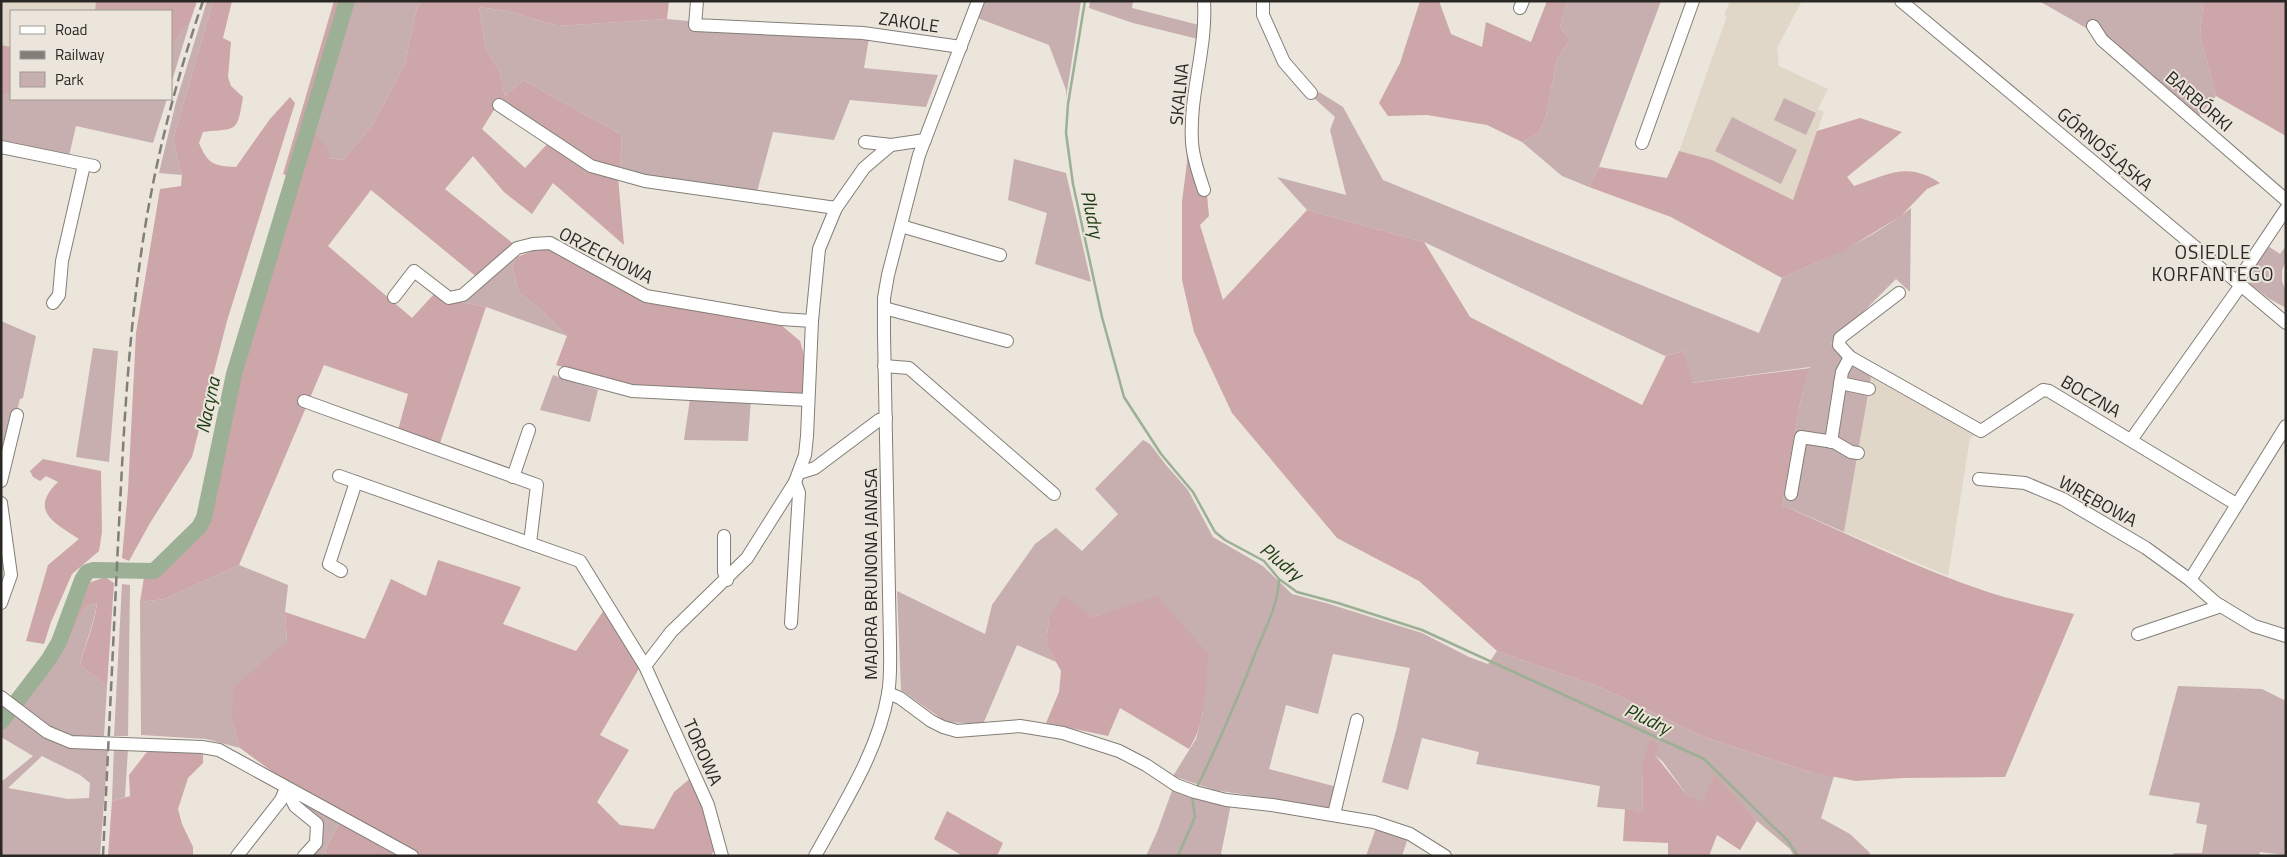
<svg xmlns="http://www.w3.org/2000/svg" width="2287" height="857" font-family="'Titillium Web',sans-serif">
<rect width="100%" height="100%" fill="#ebe5dc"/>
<!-- built -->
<g fill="#e1d7c9">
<polygon points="1,1 96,1 95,11 11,11 11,47 1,45"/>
<polygon points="1730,1 1802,1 1777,48 1779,66 1828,89 1818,109 1824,112 1793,200 1712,160 1679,152 1727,16 1724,15"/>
<polygon points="1871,377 1974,435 1970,438 1948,576 1844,532"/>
</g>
<!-- green -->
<g fill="#c7aeaf" fill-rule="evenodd">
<polygon points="207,1 213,1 173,140 182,175 159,173 176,102"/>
<polygon points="354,1 422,1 417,8 405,64 373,124 343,160 329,158 315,134"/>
<polygon points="981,1 1081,1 1066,98 1066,90 1049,45 975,17"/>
<polygon points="1090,1 1133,1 1132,8 1203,26 1198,39 1133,23 1089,8"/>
<polygon points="1567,1 1661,1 1599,167 1589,187 1562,176 1522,142 1539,133 1546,116 1557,59 1570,40 1560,27"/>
<polygon points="2039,1 2207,1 2203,4 2200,35 2216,96 2197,118 2088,29"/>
<polygon points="479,7 507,11 558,26 667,19 869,38 864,68 938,75 926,107 850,100 834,140 773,132 757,192 641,174 620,167 622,135 523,80 505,96 500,72 486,50"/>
<polygon points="190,22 171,84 171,47"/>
<path d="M 1319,92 L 1343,107 L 1383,180 L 1759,333 L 1782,278 C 1827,258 1872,239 1911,208 L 1910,292 L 1896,279 L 1831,344 L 1871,377 L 1844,532 L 1782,505 L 1801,398 L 1810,367 L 1691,383 L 1684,351 L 1665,356 L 1424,242 L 1307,210 L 1277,177 L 1346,195 L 1330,130 L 1335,117 L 1315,99 Z"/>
<polygon points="11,93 11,99 167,99 153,143 76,126 69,156 1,141 1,96"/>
<polygon points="1784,98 1816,113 1806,135 1774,120"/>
<polygon points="1732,117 1797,150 1781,184 1715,151"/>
<polygon points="1014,159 1066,173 1091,282 1035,264 1047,213 1008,200"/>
<polygon points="2268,246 2280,254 2286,246 2286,261 2282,270 2282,281 2286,292 2286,308 2268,298 2250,284 2250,274"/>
<path d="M 514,255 L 517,257 L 512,266 L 519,293 L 538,307 L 567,336 L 486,307 L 456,301 C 483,293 478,288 495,270 C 500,265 508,260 514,255 Z"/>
<polygon points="1,321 36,336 23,398 20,399 1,476"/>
<polygon points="93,348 118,351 109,462 76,457"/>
<polygon points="553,375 598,390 590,422 540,410"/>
<polygon points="690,399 751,399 748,441 684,440"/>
<polygon points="1143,440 1150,444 1166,465 1188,490 1213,537 1263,566 1292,594 1326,603 1422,633 1469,657 1488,664 1497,651 1602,688 1702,736 1810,772 1834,776 1821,818 1850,834 1870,853 1869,856 1794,856 1790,849 1757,821 1714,775 1703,803 1687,795 1663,762 1655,755 1642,767 1643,811 1597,807 1600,786 1476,764 1479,752 1422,738 1408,790 1382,782 1396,731 1410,668 1333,654 1318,714 1286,705 1269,769 1337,787 1331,808 1214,790 1173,776 1196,739 1203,712 1157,597 1092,617 1049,619 1046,644 1056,662 1017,645 983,724 946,722 901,690 897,591 985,634 992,605 1035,544 1056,528 1082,551 1118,514 1095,489"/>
<polygon points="239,565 288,585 285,612 287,641 232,721 240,748 206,739 141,735 140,602 165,599"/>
<polygon points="122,584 130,585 128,736 114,736"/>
<path d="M 97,603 C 94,625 85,643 80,665 L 107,686 L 104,736 L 87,738 L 62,735 L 21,704 L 61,653 L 86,606 Z"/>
<polygon points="2178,686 2262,689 2286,701 2286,855 2260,852 2259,856 2173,856 2174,853 2202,853 2207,825 2196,823 2200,803 2149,795"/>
<path d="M 13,711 L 38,731 L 108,749 L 100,856 L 1,856 L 1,782 L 33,756 L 1,737 L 1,726 ZM 42,756 L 80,775 L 90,783 L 89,798 L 68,799 L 8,788 Z"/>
<polygon points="114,747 128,749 125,797 112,801"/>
<polygon points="1173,788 1231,804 1221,854 1226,856 1146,856 1157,832"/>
<polygon points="301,799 341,820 327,845 325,856 307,856 322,830 294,800"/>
<polygon points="1379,827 1408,838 1402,856 1366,856 1375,831"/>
</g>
<!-- forest -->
<g fill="#cca6a8">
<polygon points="96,1 197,1 190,22 171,47 171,11 95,11"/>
<path d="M 213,1 L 232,1 L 223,38 L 231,42 L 228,77 L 231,86 L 243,97 C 237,134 237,128 203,132 L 199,143 C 208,164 213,166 236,167 L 270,119 L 290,97 L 295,103 L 227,321 L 192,457 L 150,523 L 129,561 L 122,558 L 128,490 L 136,333 L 160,189 L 181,186 L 182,175 L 173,140 Z"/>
<polygon points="334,1 343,1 290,177 283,174"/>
<path d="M 350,1 L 354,1 L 315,134 L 327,147 L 329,158 L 343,160 L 373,124 L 405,64 L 417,8 L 422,1 L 669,1 L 667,19 L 558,26 L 507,11 L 479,7 L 486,50 L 500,72 L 505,96 L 523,80 L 622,135 L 620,167 L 591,163 L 499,102 L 482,129 L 525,168 L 550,141 L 586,171 L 618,177 L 624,245 L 553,183 L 532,214 L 504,192 L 473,156 L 445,189 L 515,245 L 478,278 L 371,190 L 328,246 L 412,318 L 435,293 L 456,301 L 486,307 L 439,446 L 398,430 L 408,394 L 324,365 L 239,565 L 165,599 L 140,602 L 144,577 C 149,576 155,576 159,573 C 178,560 200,533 210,513 L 237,376 Z"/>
<polygon points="1420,1 1439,1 1451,34 1482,47 1486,22 1531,42 1547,1 1567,1 1560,27 1570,40 1557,59 1546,116 1539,133 1522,142 1487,125 1427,115 1388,116 1379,103 1400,63"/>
<polygon points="2207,1 2286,1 2286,136 2216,96 2200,35 2203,4"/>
<polygon points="1,45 11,47 11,93 1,96"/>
<path d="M 1860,118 L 1902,132 L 1847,177 L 1854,186 C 1888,175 1907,161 1940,183 L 1927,189 L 1901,216 L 1845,250 L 1782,278 L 1671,217 L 1589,187 L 1599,167 L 1667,178 L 1679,151 L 1712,160 L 1793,200 L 1817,131 Z"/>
<path d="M 1186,135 L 1207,195 L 1209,216 L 1200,225 L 1223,300 L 1307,210 L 1424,242 L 1470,317 L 1642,405 L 1666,356 L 1684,351 L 1692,383 L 1810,368 L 1801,398 L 1782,505 C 1855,537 1928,574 2004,597 C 2027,603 2051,609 2074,614 L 2005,777 L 1903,778 L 1856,781 L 1810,772 L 1702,736 L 1602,688 L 1497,651 L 1419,581 L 1337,538 L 1232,413 L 1194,332 L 1182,280 L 1182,202 L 1187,162 Z"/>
<polygon points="551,247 644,299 780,324 800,341 804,355 803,395 630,387 556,365 567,336 538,307 519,293 512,266 517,257 540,248"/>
<path d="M 43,459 L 101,471 L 102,532 L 99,551 L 72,574 L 51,622 L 44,644 L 26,641 L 48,565 L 79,539 C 55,523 28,511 58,482 L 46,476 L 40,481 L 33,477 L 30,471 Z"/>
<polygon points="438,560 521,587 503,624 576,651 604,610 640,667 600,735 629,750 597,802 620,825 654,829 674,792 692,777 716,847 711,856 420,856 288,783 240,748 232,721 234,687 287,641 285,612 365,639 391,579 426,596"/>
<path d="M 105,577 L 114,583 L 107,686 L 80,665 C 85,644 95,625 97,603 L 86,606 L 65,646 L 63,644 L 86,584 Z"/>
<path d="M 1063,596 L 1092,617 L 1157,596 L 1208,654 C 1205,686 1207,722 1189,749 L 1120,708 L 1108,736 L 1046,723 L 1059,692 L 1061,671 L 1046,644 L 1049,619 Z"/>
<polygon points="1650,740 1658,744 1655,755 1687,795 1703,802 1714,774 1757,821 1740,850 1717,835 1709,856 1668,856 1668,843 1623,841 1625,809 1643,811 1642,767"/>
<polygon points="150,748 203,750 203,763 188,778 178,809 182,824 193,847 193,856 108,856 112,801 130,796 129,775"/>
<polygon points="947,811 1003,843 997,856 963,856 934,839"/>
<polygon points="340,822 397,856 325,856 327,845"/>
</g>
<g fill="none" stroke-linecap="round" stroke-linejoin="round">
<!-- stream -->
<g stroke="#9bb095" stroke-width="2.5">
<polyline points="1085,1 1068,104 1066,133 1073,184 1102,317 1124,397 1161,454 1193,492 1215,532 1225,540 1264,561 1279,579 1297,592 1338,603 1422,630 1704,759 1788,841 1798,856"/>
<path d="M 1197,787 C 1219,742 1239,696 1257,649 C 1266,627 1278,604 1279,580"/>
<polyline points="1178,856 1195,817 1192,796"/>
</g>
<!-- river -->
<polyline stroke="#9bb095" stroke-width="16" points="1,722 49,659 59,642 82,580 87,572 93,570 154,571 199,527 204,518 234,374 347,1"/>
<!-- minor casing -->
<g stroke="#837e77" stroke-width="14">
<g id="minor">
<polyline points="697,1 695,25 863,33 961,47"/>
<polyline points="1263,1 1263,15 1284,62 1311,93"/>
<polyline points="1901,1 2286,323"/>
<polyline points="1520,8 1523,1"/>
<polyline points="2093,26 2102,40 2286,200"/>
<polyline points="499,105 591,166 645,181 836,208"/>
<polyline points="865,142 891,145"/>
<polyline points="1642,143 1693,1"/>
<polyline points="1,147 94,166"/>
<path d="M 1204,190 C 1199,175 1193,159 1192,142 C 1189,94 1207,49 1204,1"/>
<polyline points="901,226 1000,255"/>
<polyline points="2237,282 2286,209"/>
<polyline points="1899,293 1840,338 1839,345 1850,357 1981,431 2043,390 2049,391 2236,504"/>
<polyline points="394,297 414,271 449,298 463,295 517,248 533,244 550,243 646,296 781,319 812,321"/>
<polyline points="53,303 59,295 62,261 84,165"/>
<polyline points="884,308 1007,341"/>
<polyline points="884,366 909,368 1054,494"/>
<polyline points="565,373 632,391 808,400"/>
<polyline points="1840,383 1869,389"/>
<polyline points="304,401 537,485 530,543"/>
<polyline points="2131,440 2241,285"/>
<polyline points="1831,442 1842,372 1850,357"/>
<polyline points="799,473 815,468 879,420 886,418"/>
<polyline points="339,476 580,561 645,666 708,805 722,856"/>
<polyline points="513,477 529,430"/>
<polyline points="1979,479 2025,483 2063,499 2146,548 2190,580 2216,603 2254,626 2286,636"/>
<polyline points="1,481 17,415"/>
<polyline points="1791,494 1801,437 1834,442 1851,452 1858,453"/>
<polyline points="1,503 11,575 1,603"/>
<polyline points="724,536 724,572 727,580"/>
<polyline points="341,571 329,564 356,482"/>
<polyline points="2190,580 2286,426"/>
<polyline points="791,623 799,493 795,482"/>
<polyline points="2138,634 2221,606"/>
<polyline points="645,666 671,632 747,558 795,482 805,455 807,436 812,321 819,249 836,208 864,168 891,145 925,140"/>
<polyline points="888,693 900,698 931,721 943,727 957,731 1020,726 1063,733 1119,751 1146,765 1176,785 1195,792 1226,800 1272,805 1374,822 1410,834 1445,856"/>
<polyline points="1,697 47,732 71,742 202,747 219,750 412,856"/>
<polyline points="286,788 295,806 317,824 316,843 304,856"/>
<polyline points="1334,814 1357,720"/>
<polyline points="237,856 281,800 286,788"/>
<path d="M 815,856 C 843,805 878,752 888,694 C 891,678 890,661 890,644 L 884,335 L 884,298 L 888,275 L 919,155 L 978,1"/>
</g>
</g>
<!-- minor -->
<use href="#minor" stroke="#fff" stroke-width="12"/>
<!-- rail -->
<path stroke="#827e78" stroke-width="2.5" stroke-dasharray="10 5" stroke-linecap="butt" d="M 103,856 C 108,752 113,648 118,544 C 123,447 127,350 141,254 C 153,168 175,83 203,1"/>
</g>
<g text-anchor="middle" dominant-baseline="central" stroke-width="4" stroke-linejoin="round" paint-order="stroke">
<!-- street labels -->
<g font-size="18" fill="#2a2825" stroke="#ebe5dc">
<text transform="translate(909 22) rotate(8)">ZAKOLE</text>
<text transform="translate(1179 94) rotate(-84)">SKALNA</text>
<text transform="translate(2199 101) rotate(41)">BARBÓRKI</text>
<text transform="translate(2105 149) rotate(40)">GÓRNOŚLĄSKA</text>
<text transform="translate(606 255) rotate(27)">ORZECHOWA</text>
<text transform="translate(2091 396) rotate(30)">BOCZNA</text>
<text transform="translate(2098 501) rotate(29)">WRĘBOWA</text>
<text transform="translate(870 574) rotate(-90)">MAJORA BRUNONA JANASA</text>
<text transform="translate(703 752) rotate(66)">TOROWA</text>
</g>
<!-- water labels -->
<g font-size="19" font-style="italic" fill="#1c3b11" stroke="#ebe5dc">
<text transform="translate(1093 214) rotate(78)">Pludry</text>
<text transform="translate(207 405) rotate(-78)">Nacyna</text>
<text transform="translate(1282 561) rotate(39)">Pludry</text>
<text transform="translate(1648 718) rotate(25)">Pludry</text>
</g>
<!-- neighbourhood labels -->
<g font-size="19" letter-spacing="1" fill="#2a2825" stroke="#ebe5dc">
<text x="2213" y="251">OSIEDLE<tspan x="2213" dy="22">KORFANTEGO</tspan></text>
</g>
</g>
<!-- border -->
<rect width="2287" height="857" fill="none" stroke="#2a2825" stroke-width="5"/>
<!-- legend -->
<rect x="10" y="10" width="162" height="90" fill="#ebe5dc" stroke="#9e9993"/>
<rect x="20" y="26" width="25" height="8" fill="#ffffff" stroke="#9e9993"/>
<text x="55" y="35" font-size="15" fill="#2a2825">Road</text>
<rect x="20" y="51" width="25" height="8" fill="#827e78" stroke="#9e9993"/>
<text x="55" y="60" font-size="15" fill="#2a2825">Railway</text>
<rect x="20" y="72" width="25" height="15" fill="#c7aeaf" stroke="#9e9993"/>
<text x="55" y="85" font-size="15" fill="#2a2825">Park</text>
</svg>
